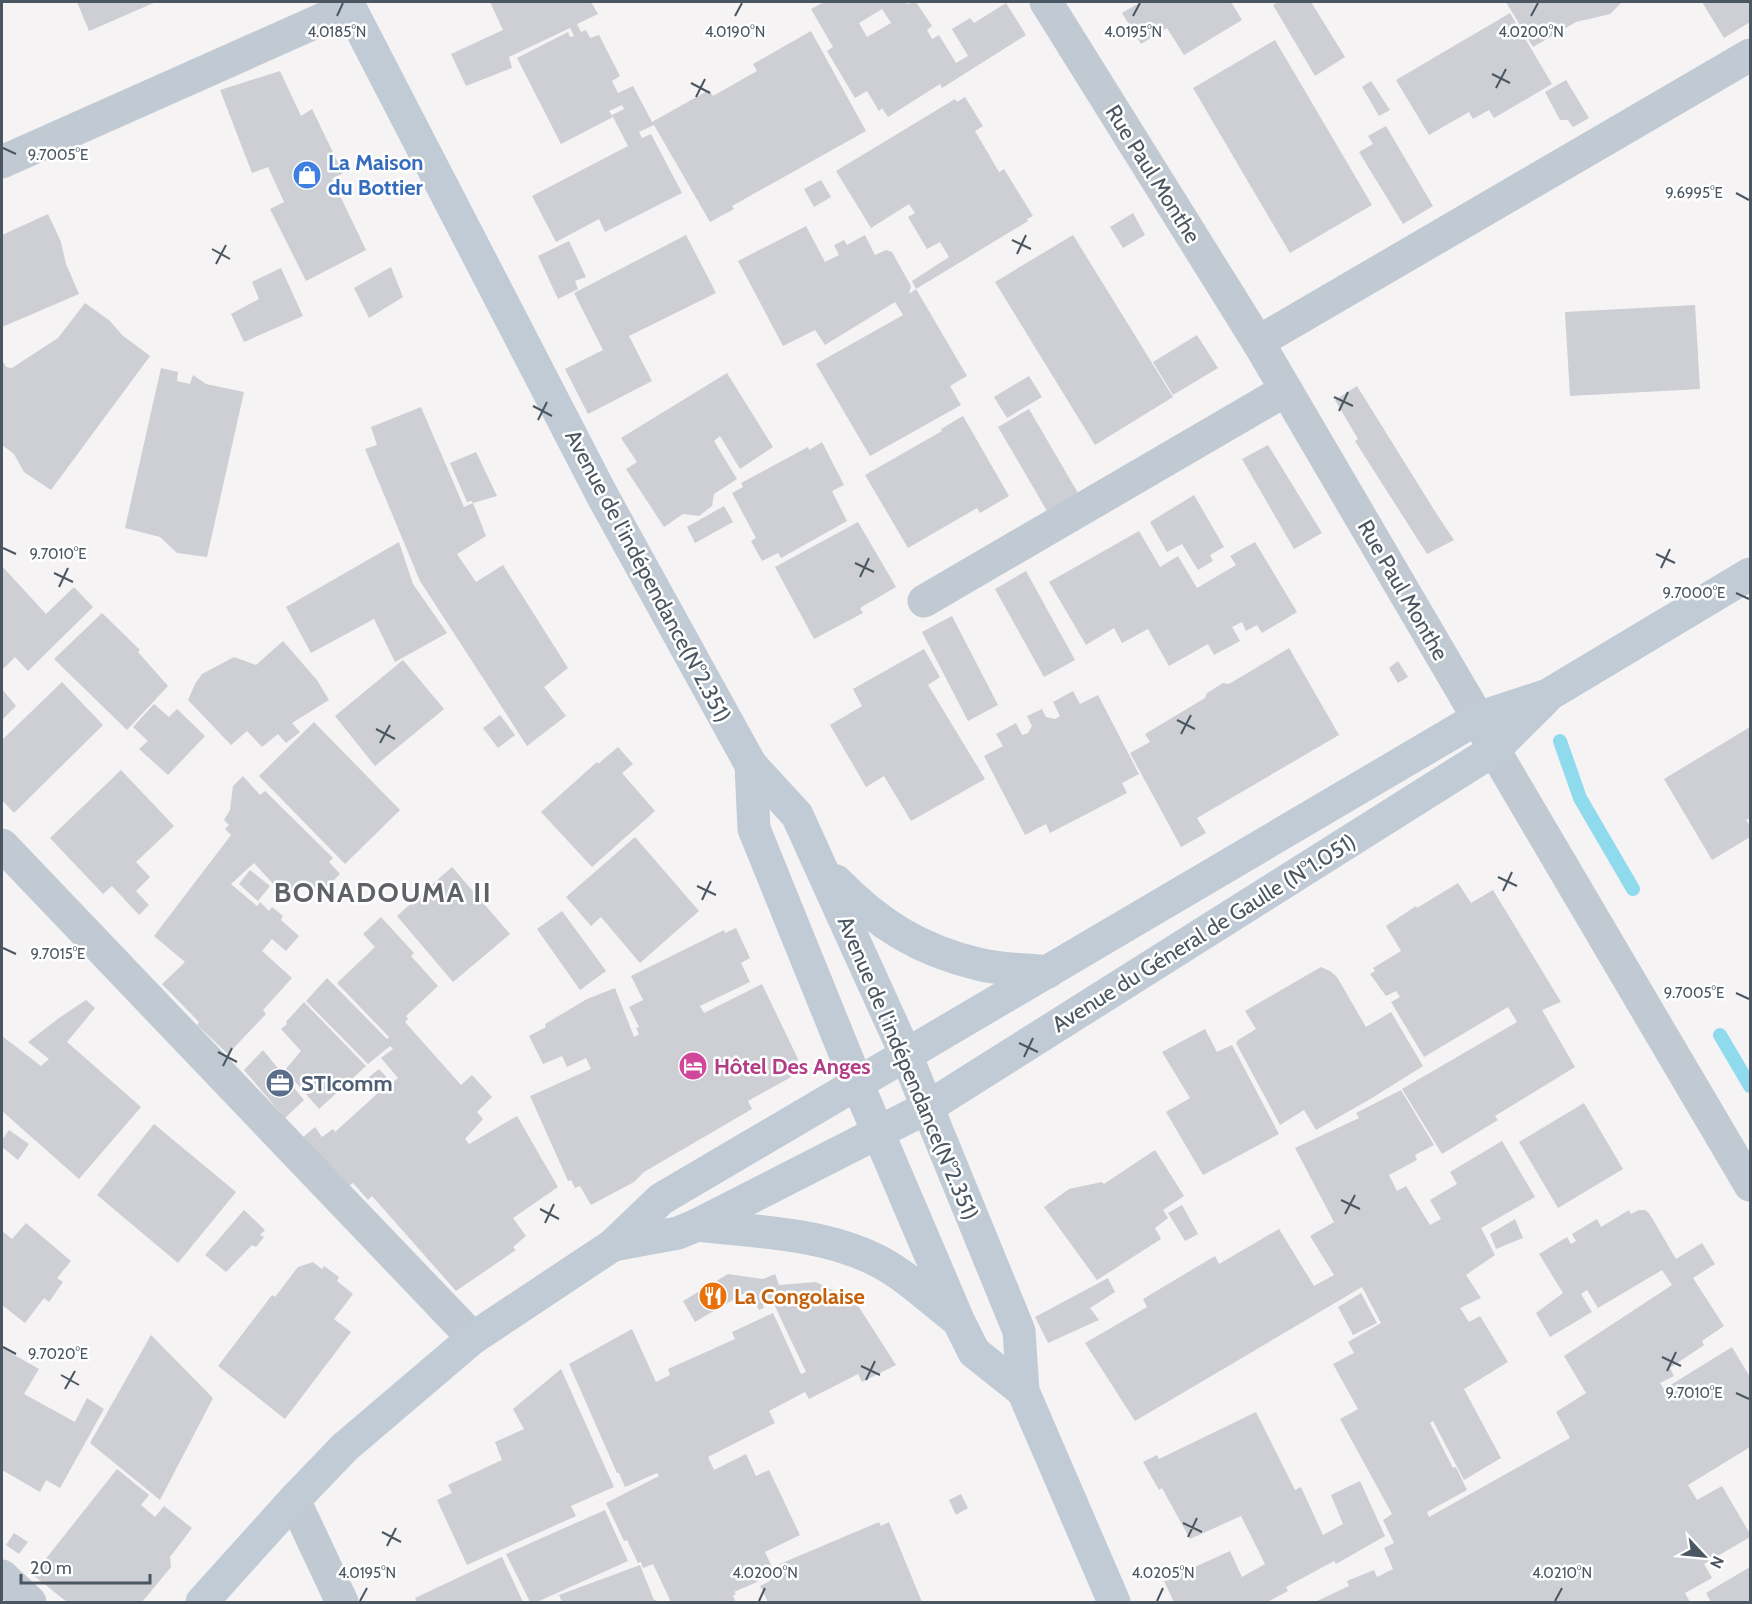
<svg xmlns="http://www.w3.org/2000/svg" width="1752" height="1604" font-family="Cabin,sans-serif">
<rect width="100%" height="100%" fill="#f5f3f3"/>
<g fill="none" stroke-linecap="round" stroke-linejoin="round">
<!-- stream -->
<g stroke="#90daee" stroke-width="14">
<polyline points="1560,741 1580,798 1633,889"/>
<polyline points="1720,1035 1750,1086"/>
</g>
</g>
<!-- building -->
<g fill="#cdcfd5" fill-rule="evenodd">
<polygon points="77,2 156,2 89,31"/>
<polygon points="490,2 591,2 598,14 577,24 581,32 586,30 590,38 599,35 620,76 612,81 618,93 633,86 652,122 709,90 713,96 757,71 753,64 811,31 866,131 732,206 734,209 710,222 654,125 639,132 642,138 651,134 682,193 605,232 599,219 556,242 532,196 628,146 612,115 624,109 622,105 609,111 613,117 561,144 517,58 568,32 570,37 574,36 570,28 509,57 512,68 466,86 451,54 503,30"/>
<path d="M 824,2 L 905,2 L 907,4 L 916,2 L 932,26 L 927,30 L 932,39 L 939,35 L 956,63 L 968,56 L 952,29 L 970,18 L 974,23 L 1006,3 L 1026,35 L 942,88 L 940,84 L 888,117 L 882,108 L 879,111 L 867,91 L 855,98 L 827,51 L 833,47 L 811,9 ZM 882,9 L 891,23 L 867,37 L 859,23 Z"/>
<polygon points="1141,2 1231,2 1242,20 1184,55 1167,28 1141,44 1122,13"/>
<polygon points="1278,2 1311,2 1345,57 1315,76 1273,5"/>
<polygon points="1506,2 1622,2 1610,14 1576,22 1533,47"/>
<polygon points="1702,2 1750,2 1750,22 1724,38"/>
<polygon points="1510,13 1552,84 1494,118 1489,110 1473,119 1469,112 1429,135 1396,80"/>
<polygon points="1275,40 1372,205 1290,253 1193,88"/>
<polygon points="280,71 301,116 312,109 343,173 332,179 366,250 306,281 270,209 284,202 268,167 252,173 220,90"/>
<polygon points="1566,80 1589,118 1573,127 1568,120 1560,120 1545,92"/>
<polygon points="1371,81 1390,110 1379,116 1362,87"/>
<polygon points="965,97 983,126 975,131 999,172 1004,169 1033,216 1027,219 1028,221 916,289 912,281 949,257 940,242 927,249 908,217 915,213 909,204 871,228 836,171 955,99 957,102"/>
<polygon points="1386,126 1433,206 1403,224 1359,152 1373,144 1368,136"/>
<polygon points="821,180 831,197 814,207 804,189"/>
<polygon points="1133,213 1145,235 1123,248 1110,227"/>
<polygon points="48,214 61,242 66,264 79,294 2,327 2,235"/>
<polygon points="806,226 825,262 839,255 834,245 844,240 847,245 865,235 875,255 886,250 892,252 911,286 909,294 916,289 967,376 950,386 961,405 870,456 816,364 903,315 895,302 825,345 815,330 783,346 738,261"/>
<polygon points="686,235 716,293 629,336 652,381 588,414 565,369 603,350 574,293"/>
<polygon points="1073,235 1173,397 1095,445 995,282"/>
<polygon points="569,241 586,277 575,281 578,289 558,299 538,256"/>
<polygon points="391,267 403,297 369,318 354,288"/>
<polygon points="281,268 303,316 244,342 231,314 259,299 252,282"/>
<polygon points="85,303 110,321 122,335 150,356 51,490 24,472 14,454 2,445 2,360 6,367 12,368 58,338"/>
<polygon points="1695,305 1700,389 1570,396 1565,312"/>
<polygon points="1197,335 1218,368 1173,395 1153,362"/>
<polygon points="161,368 178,372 177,381 190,384 193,375 206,384 244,392 207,557 177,553 160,537 125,528"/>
<polygon points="727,373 773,447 740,469 720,436 714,441 737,479 714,494 712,506 699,516 683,514 664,527 626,469 637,462 621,438"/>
<polygon points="1029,376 1042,397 1007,418 994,397"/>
<polygon points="1357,386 1436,513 1454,540 1427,554 1355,441 1358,439 1335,400"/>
<polygon points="421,407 464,507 473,503 486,536 457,554 476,582 503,565 568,668 544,687 566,716 527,746 420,581 365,449 377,445 371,427"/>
<polygon points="1029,409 1078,493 1047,511 998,427"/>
<polygon points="963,416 1009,496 980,513 977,508 908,548 865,475 942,431 941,429"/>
<polygon points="822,442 844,485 832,491 847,521 781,558 778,553 762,561 751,541 756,538 732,493 743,487 741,483 808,447 809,450"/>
<polygon points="1268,445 1322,533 1294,549 1242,459"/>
<polygon points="476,452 497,496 473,503 472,501 467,502 450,463"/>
<polygon points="1194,495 1224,547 1210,555 1213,561 1198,570 1182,544 1167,552 1150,522"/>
<polygon points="724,506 733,522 695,543 687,527"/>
<polygon points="858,522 896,587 860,608 863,613 814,639 775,567"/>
<polygon points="1139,531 1160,567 1178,556 1197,588 1236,565 1230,556 1255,542 1297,612 1262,633 1257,625 1246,631 1242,622 1232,627 1240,641 1214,655 1208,644 1169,666 1148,629 1122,643 1114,628 1086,645 1049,582"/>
<polygon points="399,542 413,584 447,633 395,662 374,619 311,653 286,607"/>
<polygon points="2,566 46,614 74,587 93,607 28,671 15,657 2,670"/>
<polygon points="1026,571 1075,660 1044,677 995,589"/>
<polygon points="102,613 140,650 138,652 168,686 127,730 54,659"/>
<polygon points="952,616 998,705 968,721 922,632"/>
<polygon points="283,641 317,680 329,700 292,723 300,732 286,743 278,734 262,747 247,731 231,745 188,700 195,684 202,674 234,657 256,665"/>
<polygon points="1289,648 1339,735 1197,818 1206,833 1181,847 1130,753 1150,742 1145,734 1205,698 1207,693 1223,683 1229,684"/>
<polygon points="924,649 940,677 928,685 985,779 911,821 884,776 866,787 830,725 862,706 853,689"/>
<polygon points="403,660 444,709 375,766 335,716"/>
<polygon points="1398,661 1408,677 1398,683 1389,668"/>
<polygon points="62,682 103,725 14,813 2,800 2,740"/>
<polygon points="2,689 16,706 2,720"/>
<polygon points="1073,691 1080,704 1098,695 1139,774 1122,783 1127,793 1050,833 1046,824 1025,835 984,756 1003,746 996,734 1016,723 1022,735 1028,733 1032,726 1027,716 1042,709 1046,717 1055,719 1060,716 1053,702"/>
<polygon points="154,704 169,717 177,709 205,736 168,775 139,749 148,741 133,727"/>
<polygon points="500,715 515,735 498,748 483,728"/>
<polygon points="314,722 400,810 345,864 259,776"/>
<polygon points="1750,727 1750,818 1746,820 1750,826 1750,837 1712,860 1664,779"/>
<polygon points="618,747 633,764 622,773 655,811 592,867 541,812 597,762 598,764"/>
<polygon points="121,770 174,826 136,862 150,877 136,891 149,905 139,915 112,886 103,894 50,838"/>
<polygon points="243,776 260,795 265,791 333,858 329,862 340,874 319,895 307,883 289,901 254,863 231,884 257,906 260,902 269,911 272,907 283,916 281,920 299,936 286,951 272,939 262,951 292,978 263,1010 266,1014 228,1054 197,1025 199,1022 162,984 185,962 154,936 231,835 225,829 229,825 224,820 230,810 233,786"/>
<polygon points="635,837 699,911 640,963 601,917 591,926 566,897"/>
<polygon points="452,867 510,934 453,982 397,916"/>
<polygon points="250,870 270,886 258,901 239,884"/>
<polygon points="1458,883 1471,903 1493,890 1561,1002 1542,1010 1575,1067 1495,1116 1498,1120 1442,1154 1402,1089 1517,1022 1508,1007 1424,1057 1391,1002 1400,997 1396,991 1386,996 1370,974 1375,971 1373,968 1401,951 1386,926 1416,906 1417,908"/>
<polygon points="562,911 606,971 580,990 537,929"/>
<polygon points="381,917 414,953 411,956 438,986 406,1016 408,1019 405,1022 461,1085 472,1075 492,1097 477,1112 483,1119 465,1139 469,1144 517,1116 558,1187 513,1218 526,1236 513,1247 516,1250 456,1291 372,1196 368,1200 353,1183 345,1189 297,1142 315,1127 322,1137 333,1129 335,1132 377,1094 365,1080 379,1069 392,1083 398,1078 381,1058 393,1049 390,1046 368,1064 306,1001 327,978 387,1039 389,1037 337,983 375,947 363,934"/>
<polygon points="736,928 750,958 741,963 750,982 700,1006 704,1013 762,984 798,1059 791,1077 748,1101 752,1109 644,1172 634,1182 591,1205 580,1186 575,1188 571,1180 568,1181 530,1096 591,1069 586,1058 567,1067 562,1056 543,1064 529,1036 546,1027 545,1024 587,999 615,988 634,1037 639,1034 636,1028 639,1027 629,1007 643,1000 631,976 724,930 725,933"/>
<polygon points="1321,967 1330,971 1337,977 1366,1027 1391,1012 1423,1066 1372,1098 1316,1130 1304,1110 1280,1125 1236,1043 1238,1040 1256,1029 1245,1011"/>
<polygon points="86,1000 95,1008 67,1042 141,1107 79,1179 2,1111 2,1036 41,1066 49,1059 28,1042 59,1018"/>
<polygon points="304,1002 366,1066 319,1109 285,1070 301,1051 281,1029 287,1024 286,1022"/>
<polygon points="1205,1029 1217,1052 1232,1045 1279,1134 1203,1175 1166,1112 1190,1098 1162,1052"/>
<polygon points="263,1050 304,1100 285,1118 244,1070"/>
<polygon points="1401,1090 1434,1145 1415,1155 1417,1160 1389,1175 1397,1191 1406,1186 1430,1225 1441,1219 1430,1200 1457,1184 1450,1172 1502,1141 1535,1197 1481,1228 1495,1255 1466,1275 1481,1298 1460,1308 1469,1322 1480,1316 1508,1362 1464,1389 1501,1458 1464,1480 1433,1421 1430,1423 1453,1468 1456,1467 1467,1490 1427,1512 1429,1517 1570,1438 1556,1412 1586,1393 1564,1356 1672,1285 1662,1270 1598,1308 1587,1290 1581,1294 1592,1312 1550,1337 1536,1313 1563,1293 1539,1254 1567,1237 1571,1244 1576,1241 1572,1234 1597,1219 1601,1227 1629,1210 1631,1214 1639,1210 1645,1210 1649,1213 1676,1259 1702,1243 1715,1264 1693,1278 1724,1326 1702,1341 1704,1345 1670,1368 1674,1376 1660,1383 1664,1389 1732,1347 1750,1377 1750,1386 1749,1387 1750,1390 1750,1447 1688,1485 1697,1500 1722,1486 1750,1534 1750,1537 1704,1564 1712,1578 1685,1593 1690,1602 1315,1602 1349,1586 1347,1581 1374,1570 1377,1577 1393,1569 1384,1548 1394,1543 1383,1520 1392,1514 1340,1419 1358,1409 1333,1364 1354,1353 1348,1342 1381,1323 1362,1287 1135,1421 1085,1343 1147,1307 1143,1299 1215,1256 1219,1264 1279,1229 1314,1286 1334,1275 1310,1236 1334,1222 1295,1148 1359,1118 1356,1113"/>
<polygon points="1584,1103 1623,1169 1558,1208 1519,1142"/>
<polygon points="154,1124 236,1192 178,1263 97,1195"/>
<polygon points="9,1130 29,1144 18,1160 2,1147 2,1140"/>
<polygon points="1155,1150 1184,1196 1163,1210 1168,1218 1155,1228 1161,1239 1097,1280 1044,1207 1069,1189 1102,1182 1104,1184"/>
<polygon points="1182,1205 1198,1234 1185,1241 1168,1213"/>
<polygon points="244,1210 265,1230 260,1235 264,1237 256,1247 252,1245 226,1272 205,1255"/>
<polygon points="1515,1219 1523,1238 1496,1249 1490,1234"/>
<polygon points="26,1223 71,1261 57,1278 63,1282 49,1302 44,1298 25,1323 2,1305 2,1231 12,1239"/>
<polygon points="313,1262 322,1269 324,1266 339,1277 337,1281 353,1294 334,1319 351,1332 285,1419 218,1366 272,1295 275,1297 298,1267"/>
<polygon points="728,1274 763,1279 775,1274 779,1285 816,1282 855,1301 896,1365 862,1382 858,1374 809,1399 805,1392 769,1411 775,1423 708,1457 714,1470 746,1454 756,1476 769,1470 800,1535 765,1552 773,1569 757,1582 734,1592 736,1594 733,1596 736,1602 671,1602 653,1564 643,1568 641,1562 638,1563 627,1540 624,1541 606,1503 659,1476 657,1473 625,1487 619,1473 617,1473 569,1364 632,1329 656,1382 670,1375 668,1369 735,1339 732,1332 773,1313 801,1374 806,1372 772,1300 763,1306 764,1308 759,1310 748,1291 695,1322 683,1301"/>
<polygon points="1108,1278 1115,1292 1090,1308 1099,1320 1048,1343 1035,1317"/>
<polygon points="1361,1293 1377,1323 1353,1335 1338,1307"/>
<polygon points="151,1335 213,1398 160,1500 90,1443"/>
<polygon points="2,1348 39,1369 24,1394 75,1422 87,1398 104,1409 60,1488 46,1480 40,1492 2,1470"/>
<polygon points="561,1369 614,1487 571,1506 576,1516 467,1565 437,1500 452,1493 448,1485 502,1460 495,1442 524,1429 513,1409"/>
<polygon points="1256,1412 1295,1490 1301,1487 1323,1535 1343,1524 1331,1495 1360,1481 1385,1536 1336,1564 1334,1561 1286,1587 1288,1591 1267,1602 1174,1602 1164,1581 1230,1551 1242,1577 1265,1564 1241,1516 1190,1539 1162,1488 1159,1490 1143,1462 1157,1455 1159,1459"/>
<polygon points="117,1469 149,1495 141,1505 155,1517 164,1506 192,1528 170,1557 171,1567 142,1602 67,1602 33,1575"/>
<polygon points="961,1494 968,1508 956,1515 949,1500"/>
<polygon points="605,1510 628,1561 537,1602 530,1602 506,1554"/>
<polygon points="879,1522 881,1526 889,1522 922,1602 768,1602 760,1586 770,1581 769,1579 778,1574 775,1566"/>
<polygon points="14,1533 28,1542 19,1554 6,1545"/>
<polygon points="502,1557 523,1602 417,1602 415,1598"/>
<polygon points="640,1565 654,1600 656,1600 658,1602 562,1602 559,1595"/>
<polygon points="1750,1567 1750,1602 1711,1602 1706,1593"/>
</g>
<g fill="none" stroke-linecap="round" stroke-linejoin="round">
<!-- minor -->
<g stroke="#c1cad2" stroke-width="33">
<polyline points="1046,2 1258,342 1478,718 1494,750 1750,1185"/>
<polyline points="2,162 350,7"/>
<polyline points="1258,342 1750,55"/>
<polyline points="924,601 1286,390"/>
<polyline points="2,845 473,1338"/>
<polyline points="294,1500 342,1602"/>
<polyline points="2,1576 30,1602"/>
</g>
<!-- secondary -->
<g stroke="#c1cbd6" stroke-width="33">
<polyline points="347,2 602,495 751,765 797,815 906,1055 1019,1331 1023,1391 1114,1602"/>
<polyline points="751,765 754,829 857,1083 959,1322 974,1352 1023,1391"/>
<path d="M 836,881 C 878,924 919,950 978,964 C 1000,970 1025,969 1048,972"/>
<path d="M 697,1225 C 757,1232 823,1233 878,1261 C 904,1274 933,1301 956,1319"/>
<polyline points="613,1245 678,1233 697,1225 928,1107 1494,750 1545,699"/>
<polyline points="202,1602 294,1500 345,1447 473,1338 613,1245 661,1199 1478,718 1548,695 1750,574"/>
</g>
</g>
<!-- ticks -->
<path fill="none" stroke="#4a5661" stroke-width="2" d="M 337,16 L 343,3M 735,16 L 742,3M 1133,16 L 1140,3M 1531,16 L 1538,3M 1492,74 L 1510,83M 691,83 L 710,93M 1496,88 L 1506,69M 696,97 L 705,79M 3,148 L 16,154M 1736,193 L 1749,200M 1012,240 L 1031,249M 212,249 L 230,259M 1017,254 L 1026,235M 216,264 L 226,245M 1334,397 L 1353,406M 533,406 L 552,416M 1339,411 L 1348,392M 538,420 L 547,402M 3,548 L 16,554M 1656,554 L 1675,563M 855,563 L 874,572M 1661,568 L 1670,549M 54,573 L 73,582M 860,577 L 869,558M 59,587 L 68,568M 1736,593 L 1749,599M 1177,720 L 1195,729M 376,729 L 395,739M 1181,734 L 1191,715M 380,743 L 390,725M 1498,877 L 1517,886M 697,886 L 716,895M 1503,891 L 1512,872M 702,900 L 711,881M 3,948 L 16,954M 1736,993 L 1749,999M 1019,1043 L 1038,1052M 218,1052 L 237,1062M 1024,1057 L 1033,1038M 223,1066 L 232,1048M 1341,1200 L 1360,1209M 540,1209 L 559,1219M 1345,1214 L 1355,1195M 545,1223 L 554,1204M 3,1347 L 16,1354M 1662,1357 L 1681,1366M 861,1366 L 880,1375M 1667,1371 L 1676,1352M 61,1375 L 79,1385M 866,1380 L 875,1361M 65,1389 L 75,1371M 1736,1393 L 1749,1399M 1183,1523 L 1202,1532M 382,1532 L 401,1542M 1188,1537 L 1197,1518M 387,1546 L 396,1528M 360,1601 L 367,1588M 759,1601 L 765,1588M 1157,1601 L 1163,1588M 1555,1601 L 1562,1588"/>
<!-- icons -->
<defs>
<g id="shop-disc" transform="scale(1.5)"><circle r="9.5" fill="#3f7fe0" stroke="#fff"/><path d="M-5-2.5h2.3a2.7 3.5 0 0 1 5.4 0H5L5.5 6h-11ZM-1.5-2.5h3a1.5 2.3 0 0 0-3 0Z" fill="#fff"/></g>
<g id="hotel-disc" transform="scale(1.5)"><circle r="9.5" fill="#d1479c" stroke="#fff"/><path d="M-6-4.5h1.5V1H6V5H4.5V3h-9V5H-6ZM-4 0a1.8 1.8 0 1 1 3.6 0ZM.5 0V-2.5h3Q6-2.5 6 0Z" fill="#fff"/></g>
<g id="office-disc" transform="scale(1.5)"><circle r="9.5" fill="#5c6f8a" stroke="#fff"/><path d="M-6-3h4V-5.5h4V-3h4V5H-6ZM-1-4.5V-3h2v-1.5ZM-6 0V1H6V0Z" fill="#fff"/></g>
<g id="restaurant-disc" transform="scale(1.5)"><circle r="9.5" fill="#e8710a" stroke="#fff"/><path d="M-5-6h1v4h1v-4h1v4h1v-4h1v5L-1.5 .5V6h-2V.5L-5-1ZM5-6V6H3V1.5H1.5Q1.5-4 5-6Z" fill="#fff"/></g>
</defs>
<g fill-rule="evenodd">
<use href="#shop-disc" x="307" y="175"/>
<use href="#hotel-disc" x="693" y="1066"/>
<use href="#office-disc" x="280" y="1083"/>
<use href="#restaurant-disc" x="713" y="1296"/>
</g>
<g text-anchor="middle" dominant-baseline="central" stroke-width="5" stroke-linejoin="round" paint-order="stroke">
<!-- shop labels -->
<g font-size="22" font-weight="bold" fill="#366cbe" stroke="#fff" text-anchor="start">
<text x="328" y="162">La Maison<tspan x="328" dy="25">du Bottier</tspan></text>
</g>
<!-- street labels -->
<g font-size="22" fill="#4a5661" stroke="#fff">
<text transform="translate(1153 174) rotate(58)">Rue Paul Monthe</text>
<text transform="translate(648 576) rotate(62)">Avenue de l'indépendance(N°2.351)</text>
<text transform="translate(1403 590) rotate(60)">Rue Paul Monthe</text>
<text transform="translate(1204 933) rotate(-32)">Avenue du Géneral de Gaulle (N°1.051)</text>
<text transform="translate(908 1068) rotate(67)">Avenue de l'indépendance(N°2.351)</text>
</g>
<!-- hotel labels -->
<g font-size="22" font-weight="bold" fill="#b23c85" stroke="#fff" text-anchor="start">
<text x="714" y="1066">Hôtel Des Anges</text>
</g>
<!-- service labels -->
<g font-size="22" font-weight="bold" fill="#4e5e75" stroke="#fff" text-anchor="start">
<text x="301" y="1083">STIcomm</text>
</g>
<!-- food labels -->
<g font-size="22" font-weight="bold" fill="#c56008" stroke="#fff" text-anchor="start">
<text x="734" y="1296">La Congolaise</text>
</g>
<!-- district labels -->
<g font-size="28" font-weight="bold" letter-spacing="1.5" fill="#5f6368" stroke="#fff">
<text x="383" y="892">BONADOUMA II</text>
</g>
</g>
<g font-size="15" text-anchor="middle" fill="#4a5661" stroke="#fff" stroke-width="5" stroke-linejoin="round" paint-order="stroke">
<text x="337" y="37">4.0185°N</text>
<text x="735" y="37">4.0190°N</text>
<text x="1133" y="37">4.0195°N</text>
<text x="1531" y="37">4.0200°N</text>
<text x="58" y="160">9.7005°E</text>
<text x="1694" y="198">9.6995°E</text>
<text x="58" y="559">9.7010°E</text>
<text x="1694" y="598">9.7000°E</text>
<text x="58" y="959">9.7015°E</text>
<text x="1694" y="998">9.7005°E</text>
<text x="58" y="1359">9.7020°E</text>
<text x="1694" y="1398">9.7010°E</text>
<text x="367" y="1578">4.0195°N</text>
<text x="765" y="1578">4.0200°N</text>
<text x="1163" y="1578">4.0205°N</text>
<text x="1562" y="1578">4.0210°N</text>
</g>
<!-- border -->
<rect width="1752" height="1604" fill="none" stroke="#4a5661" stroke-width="6"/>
<!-- north arrow -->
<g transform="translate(1704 1556) rotate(116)" stroke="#ffffff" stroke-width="4.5" paint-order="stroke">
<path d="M0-4.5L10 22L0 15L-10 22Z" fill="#4a5661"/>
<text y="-9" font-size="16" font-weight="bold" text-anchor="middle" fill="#4a5661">N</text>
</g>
<!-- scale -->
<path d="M21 1574v9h129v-9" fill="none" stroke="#4a5661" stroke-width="3"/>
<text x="30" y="1574" font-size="18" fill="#4a5661" stroke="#ffffff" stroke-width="4.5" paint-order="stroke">20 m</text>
</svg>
